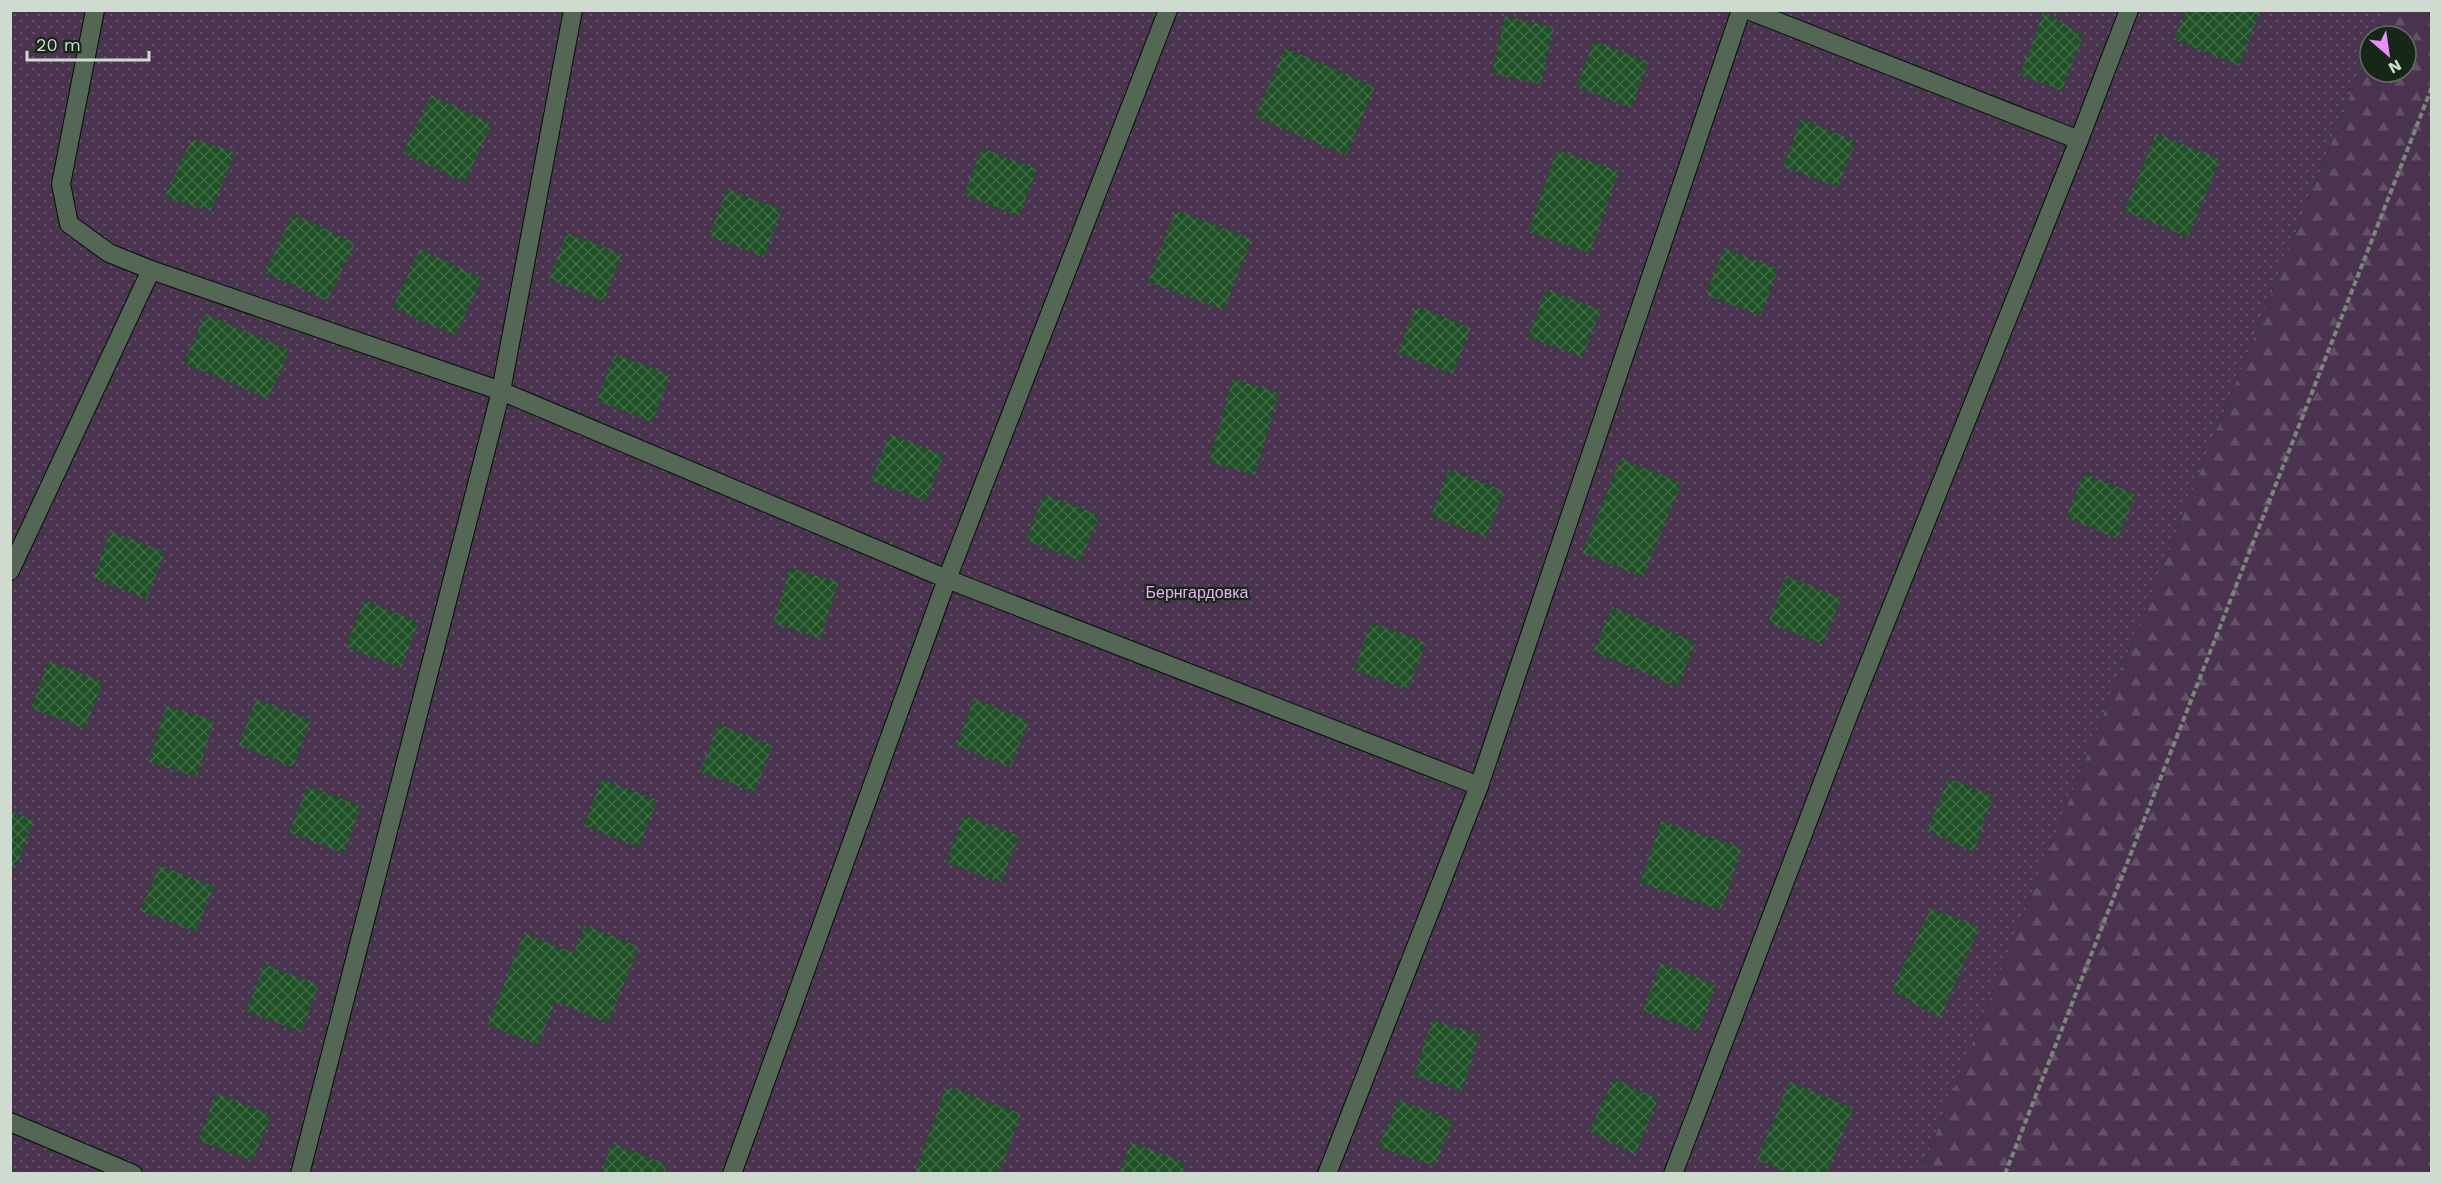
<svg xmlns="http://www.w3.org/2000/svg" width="2442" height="1184" font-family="'Work Sans',sans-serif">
<defs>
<pattern id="forest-firs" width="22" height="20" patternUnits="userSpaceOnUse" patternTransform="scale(1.5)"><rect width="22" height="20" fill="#4a334f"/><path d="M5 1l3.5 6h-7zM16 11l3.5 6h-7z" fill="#635067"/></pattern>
<pattern id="garden-dots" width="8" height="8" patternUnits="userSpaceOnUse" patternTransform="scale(1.5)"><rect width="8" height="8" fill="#4a334f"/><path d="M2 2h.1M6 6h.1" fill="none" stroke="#635067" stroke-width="1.8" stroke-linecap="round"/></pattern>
<pattern id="building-cross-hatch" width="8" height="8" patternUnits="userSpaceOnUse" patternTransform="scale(1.5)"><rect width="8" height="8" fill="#1e5126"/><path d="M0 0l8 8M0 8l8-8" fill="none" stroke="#3e6944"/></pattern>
</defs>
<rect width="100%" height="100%" fill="#162717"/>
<!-- forest -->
<polygon fill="url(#forest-firs)" points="2384,11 2431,11 2431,1173 1920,1174 2370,46 2370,72 2406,72 2406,36 2374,36"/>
<!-- garden -->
<polygon fill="url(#garden-dots)" points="10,11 2384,11 2374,36 2370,36 2370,46 1920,1174 11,1173"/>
<!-- building -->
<g fill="url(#building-cross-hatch)">
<polygon points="2186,10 2261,10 2239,66 2174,39"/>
<polygon points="2044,11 2083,36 2062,91 2020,75"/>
<polygon points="1505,16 1554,27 1541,84 1492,74"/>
<polygon points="1594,41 1649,62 1631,108 1576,87"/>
<polygon points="1285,48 1375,87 1346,155 1255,117"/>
<polygon points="431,95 492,124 465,182 403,153"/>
<polygon points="1801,119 1856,141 1838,187 1783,167"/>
<polygon points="2156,133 2220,159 2188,237 2124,211"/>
<polygon points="192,139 235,152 211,211 164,197"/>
<polygon points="982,148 1037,169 1019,216 964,195"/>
<polygon points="1557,150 1619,171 1590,253 1528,232"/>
<polygon points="727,189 782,210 764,257 709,236"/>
<polygon points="1176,210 1252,239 1224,310 1148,282"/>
<polygon points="293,214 355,243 327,301 265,272"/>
<polygon points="567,233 622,254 604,301 549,279"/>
<polygon points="1724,248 1778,269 1761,316 1706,295"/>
<polygon points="420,249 482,278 455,336 393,307"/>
<polygon points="1546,289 1601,310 1582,357 1528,337"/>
<polygon points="1416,306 1471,328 1453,374 1398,353"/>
<polygon points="205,314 290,350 268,399 184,363"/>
<polygon points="615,354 670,375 652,422 597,401"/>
<polygon points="1233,379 1279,393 1255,475 1209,462"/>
<polygon points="889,434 944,455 926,501 871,481"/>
<polygon points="1621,459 1682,483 1643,577 1582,553"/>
<polygon points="1449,469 1504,491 1486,537 1431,516"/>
<polygon points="2085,473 2136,495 2117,539 2066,517"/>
<polygon points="1044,494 1099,515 1081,561 1026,540"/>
<polygon points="110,531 165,552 147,599 93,578"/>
<polygon points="790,568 838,582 821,639 773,623"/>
<polygon points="1786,576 1841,598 1823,644 1768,623"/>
<polygon points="364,600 419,622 401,668 346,647"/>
<polygon points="1612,607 1696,643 1677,687 1593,651"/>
<polygon points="1371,622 1426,643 1408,690 1354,670"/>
<polygon points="49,661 103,682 85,729 31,708"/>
<polygon points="256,699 311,720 293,767 238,745"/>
<polygon points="974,699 1029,721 1011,767 956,746"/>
<polygon points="166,706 214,720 197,777 149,762"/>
<polygon points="718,724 773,746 754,792 700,772"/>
<polygon points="1948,778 1993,796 1974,852 1927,831"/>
<polygon points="602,779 657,800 639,847 584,826"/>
<polygon points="307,786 361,806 344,854 289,832"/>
<polygon points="10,811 34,820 16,867 10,865"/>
<polygon points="964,815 1019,836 1001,883 946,862"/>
<polygon points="1661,821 1742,848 1721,910 1640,883"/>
<polygon points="159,865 214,886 196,932 141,911"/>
<polygon points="1931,908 1979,927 1940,1019 1892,990"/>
<polygon points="585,925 639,947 608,1023 555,1002 538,1045 488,1025 524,933 574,953"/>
<polygon points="1661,963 1716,985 1698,1031 1643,1011"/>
<polygon points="264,964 319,985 301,1032 246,1011"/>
<polygon points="1432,1020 1480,1035 1462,1091 1414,1076"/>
<polygon points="1614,1079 1658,1099 1635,1155 1589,1131"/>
<polygon points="1789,1082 1853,1108 1827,1174 1791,1174 1757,1160"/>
<polygon points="947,1086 1021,1114 999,1174 914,1174"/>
<polygon points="216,1093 271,1115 253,1161 198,1140"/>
<polygon points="1399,1100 1453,1121 1435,1166 1378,1147"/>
<polygon points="1131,1142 1186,1163 1182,1174 1119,1174"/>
<polygon points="612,1143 667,1165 664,1174 601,1174"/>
</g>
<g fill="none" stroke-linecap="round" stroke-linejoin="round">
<!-- street casing -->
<g stroke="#021003" stroke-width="20">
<g id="street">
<polyline points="95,10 61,184 69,224 109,253 151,270 501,391 947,579 1479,786"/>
<polyline points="1748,10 2079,140"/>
<polyline points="10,571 151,270"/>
<polyline points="10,1122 133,1174"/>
<polyline points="300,1174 501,391 573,10"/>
<polyline points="732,1174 947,579 1168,10"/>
<polyline points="1327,1174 1479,786 1741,10"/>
<polyline points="1673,1174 1850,711 2079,140 2129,10"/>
</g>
</g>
<!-- path -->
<polyline stroke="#798779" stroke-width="4" stroke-dasharray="6 3" stroke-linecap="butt" points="2005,1174 2432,87"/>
<!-- street -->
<use href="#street" stroke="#546755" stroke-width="18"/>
</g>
<g text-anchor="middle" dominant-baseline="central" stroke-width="4.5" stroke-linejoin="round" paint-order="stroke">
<!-- park labels -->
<g font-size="16" fill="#edb0fa" stroke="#162717">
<text x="1197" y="592">Бернгардовка</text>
</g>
</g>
<!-- border -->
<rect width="2442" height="1184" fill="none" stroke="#d0dbd0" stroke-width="24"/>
<!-- north arrow -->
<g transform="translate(2388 54) rotate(151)"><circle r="28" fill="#162717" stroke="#606f61" stroke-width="1.5"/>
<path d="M0-4.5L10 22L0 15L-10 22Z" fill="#ea8dfd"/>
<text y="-9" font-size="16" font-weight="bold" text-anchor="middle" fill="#d0dbd0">N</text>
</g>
<!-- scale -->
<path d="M27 51v9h122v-9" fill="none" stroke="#d0dbd0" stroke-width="3"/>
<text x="36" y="51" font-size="18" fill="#d0dbd0" stroke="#162717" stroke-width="4.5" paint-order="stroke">20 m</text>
</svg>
